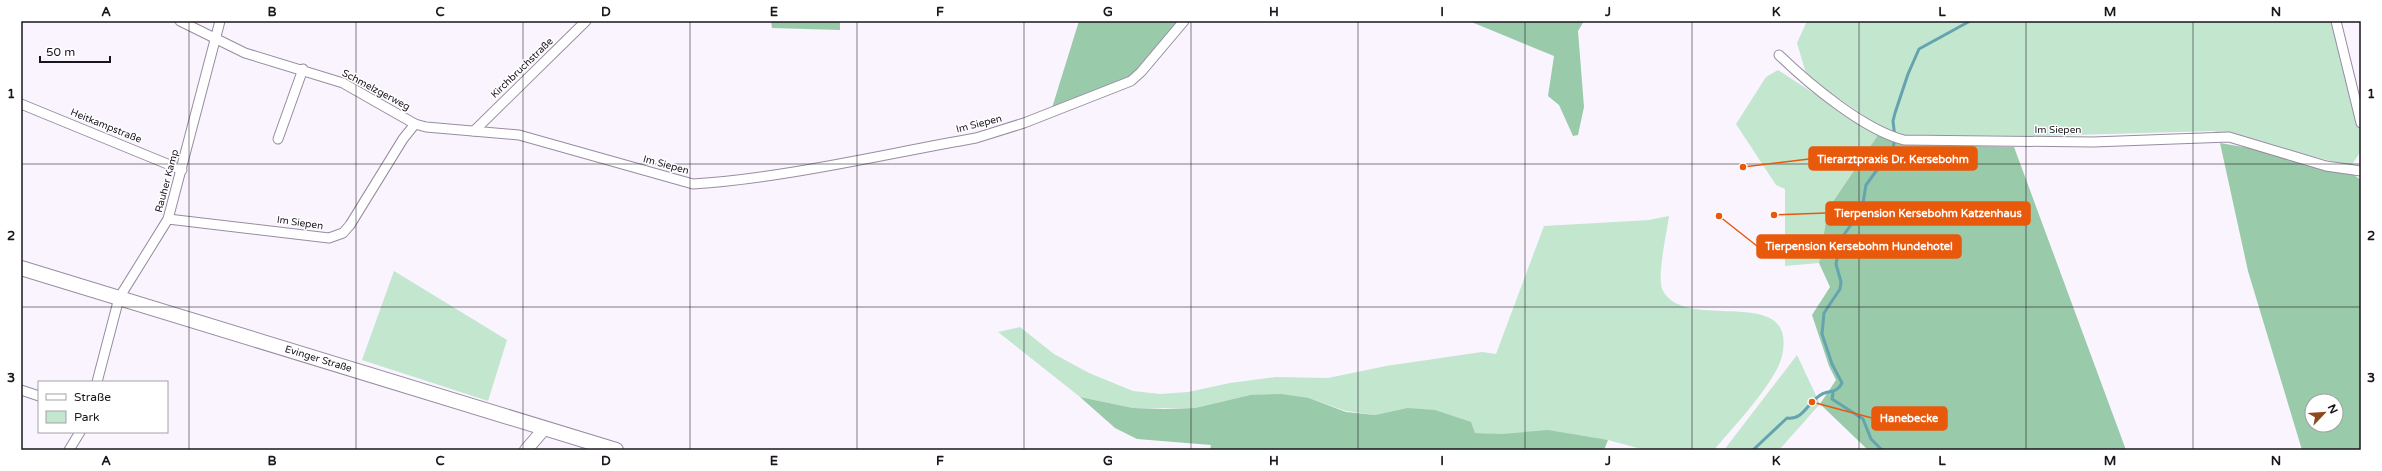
<svg xmlns="http://www.w3.org/2000/svg" width="2382" height="471" font-family="'Varela Round',sans-serif">
<rect width="100%" height="100%" fill="#faf4fe"/>
<!-- green -->
<g fill="#c3e6cf">
<polygon points="1807,21 2333,21 2361,134 2361,151 2351,166 2213,131 2038,136 1900,135 1875,123 1807,77 1797,43"/>
<polygon points="1778,70 1878,135 1828,209 1819,263 1785,266 1785,189 1776,185 1736,124 1766,77"/>
<path d="M 1669,216 C 1667,233 1656,278 1663,291 C 1684,329 1776,292 1783,336 C 1785,348 1782,360 1776,371 C 1760,399 1735,425 1714,450 L 1645,450 L 1608,440 L 1475,433 L 1407,408 L 1375,415 L 1346,411 L 1309,398 L 1250,395 L 1195,408 L 1133,408 L 1080,397 L 998,332 L 1020,327 L 1054,354 L 1089,373 L 1133,391 L 1160,394 L 1188,392 L 1230,383 L 1276,377 L 1328,378 L 1386,366 L 1482,352 L 1496,354 L 1544,226 L 1649,220 Z"/>
<polygon points="394,271 507,340 488,401 362,360"/>
<polygon points="1797,355 1820,404 1779,450 1724,450"/>
</g>
<!-- forest -->
<g fill="#99caaa" fill-rule="evenodd">
<polygon points="771,21 840,21 840,30 772,28"/>
<polygon points="1079,21 1178,21 1140,69 1125,81 1051,111"/>
<polygon points="1469,21 1584,21 1578,31 1584,107 1578,135 1573,136 1559,105 1548,96 1554,56"/>
<polygon points="1878,135 1901,144 2014,147 2126,450 1868,450 1820,404 1836,380 1829,366 1812,315 1830,287 1819,263 1828,209"/>
<path d="M 2220,143 L 2255,149 L 2354,175 L 2361,180 L 2361,450 L 2302,450 L 2248,271 ZM 2312,401 L 2336,401 L 2336,425 L 2312,425 Z"/>
<polygon points="1281,394 1309,398 1346,412 1375,415 1407,408 1435,410 1471,422 1475,433 1502,434 1548,430 1608,440 1604,450 1210,450 1211,445 1137,439 1115,428 1080,397 1133,408 1165,409 1195,408 1250,395"/>
</g>
<g fill="none" stroke-linecap="round" stroke-linejoin="round">
<!-- stream -->
<g stroke="#64a4ae" stroke-width="3">
<polyline points="1833,393 1832,399 1863,419 1871,439 1882,450"/>
<path d="M 1753,450 L 1787,418 C 1803,420 1807,404 1819,396 C 1828,389 1836,395 1842,383 L 1832,364 L 1822,334 L 1824,313 L 1840,289 L 1841,282 L 1836,264 L 1841,239 L 1862,209 L 1866,185 L 1893,148 L 1895,138 L 1893,121 L 1895,113 L 1908,74 L 1919,49 L 1970,21"/>
</g>
<!-- street casing -->
<g stroke="#998ca2" stroke-width="11">
<g id="street">
<path d="M 180,21 L 245,53 L 343,83 L 415,124 L 426,127 L 519,135 L 693,184 C 786,178 884,154 976,138 L 1024,123 L 1131,81 L 1141,72 L 1184,21"/>
<polyline points="2336,21 2361,123"/>
<path d="M 1779,55 C 1809,84 1864,130 1904,140 L 2093,142 L 2229,137 L 2326,166 L 2361,171"/>
<polyline points="21,104 182,170"/>
<polyline points="474,131 586,21"/>
<polyline points="278,139 303,69"/>
<polyline points="168,219 329,238 343,233 350,225 403,139 415,124"/>
<polyline points="97,382 119,298 168,219 220,21"/>
<polyline points="21,390 39,396"/>
<polyline points="69,450 80,432"/>
</g>
</g>
<!-- secondary casing -->
<g stroke="#998ca2" stroke-width="14">
<polyline id="secondary" points="526,450 545,428"/>
</g>
<!-- primary casing -->
<g stroke="#998ca2" stroke-width="16">
<g id="primary">
<path id="s1" d="M 21,268 L 616,450"/>
</g>
</g>
<!-- street -->
<use href="#street" stroke="#fff" stroke-width="9"/>
<!-- secondary -->
<use href="#secondary" stroke="#fff" stroke-width="12"/>
<!-- primary -->
<use href="#primary" stroke="#fff" stroke-width="14"/>
</g>
<!-- grid -->
<path fill="none" stroke="#1a151d" stroke-width="1" stroke-opacity="0.55" d="M 189,21 L 189,450M 356,21 L 356,450M 523,21 L 523,450M 690,21 L 690,450M 857,21 L 857,450M 1024,21 L 1024,450M 1191,21 L 1191,450M 1358,21 L 1358,450M 1525,21 L 1525,450M 1692,21 L 1692,450M 1859,21 L 1859,450M 2026,21 L 2026,450M 2193,21 L 2193,450M 21,164 L 2361,164M 21,307 L 2361,307"/>
<g text-anchor="middle" dominant-baseline="central" stroke-width="3" stroke-linejoin="round" paint-order="stroke">
<!-- street labels -->
<g font-size="10" fill="#1a151d" stroke="#fff">
<text transform="translate(522 68) rotate(-44)">Kirchbruchstraße</text>
<text transform="translate(376 90) rotate(28)">Schmelzgerweg</text>
<text transform="translate(979 124) rotate(-14)">Im Siepen</text>
<text transform="translate(106 126) rotate(22)">Heitkampstraße</text>
<text x="2058" y="130">Im Siepen</text>
<text transform="translate(666 165) rotate(15)">Im Siepen</text>
<text transform="translate(167 181) rotate(-75)">Rauher Kamp</text>
<text transform="translate(300 223) rotate(8)">Im Siepen</text>
<text stroke="none"><textPath href="#s1" startOffset="311">Evinger Straße</textPath></text>
</g>
</g>
<!-- callouts -->
<path fill="none" stroke="#e8590c" stroke-width="1.5" d="M1743 167L1809 159M1774 215L1826 213M1719 216L1757 246M1812 402L1872 418"/>
<g fill="#e8590c" stroke="#fff" stroke-width="1.5">
<circle cx="1743" cy="167" r="4"/>
<circle cx="1774" cy="215" r="4"/>
<circle cx="1719" cy="216" r="4"/>
<circle cx="1812" cy="402" r="4"/>
</g>
<g fill="#e8590c" stroke="#e8590c" stroke-width="1.5">
<rect x="1809" y="147" width="168" height="23" rx="4"/>
<rect x="1826" y="202" width="204" height="23" rx="4"/>
<rect x="1757" y="235" width="204" height="23" rx="4"/>
<rect x="1872" y="407" width="75" height="23" rx="4"/>
</g>
<g font-size="11" text-anchor="middle" font-weight="bold" fill="#fff">
<text x="1893" y="163">Tierarztpraxis Dr. Kersebohm</text>
<text x="1928" y="217">Tierpension Kersebohm Katzenhaus</text>
<text x="1859" y="250">Tierpension Kersebohm Hundehotel</text>
<text x="1909" y="422">Hanebecke</text>
</g>
<!-- border -->
<rect width="2382" height="471" fill="none" stroke="#ffffff" stroke-width="44"/>
<!-- legend -->
<rect x="38" y="381" width="130" height="52" fill="#ffffff" stroke="#a3a1a5"/>
<rect x="46" y="394" width="20" height="6" fill="#ffffff" stroke="#a3a1a5"/>
<text x="74" y="401" font-size="12" fill="#1a151d">Straße</text>
<rect x="46" y="411" width="20" height="12" fill="#c3e6cf" stroke="#a3a1a5"/>
<text x="74" y="421" font-size="12" fill="#1a151d">Park</text>
<!-- north arrow -->
<g transform="translate(2324 413) rotate(65)"><circle r="19" fill="#ffffff" stroke="#a3a1a5"/>
<path d="M0-3L7 15L0 10L-7 15Z" fill="#8d481e"/>
<text y="-6" font-size="11" font-weight="bold" text-anchor="middle" fill="#1a151d">N</text>
</g>
<!-- scale -->
<path d="M40 56v6h70v-6" fill="none" stroke="#1a151d" stroke-width="2"/>
<text x="46" y="56" font-size="12" fill="#1a151d" stroke="#ffffff" stroke-width="3" paint-order="stroke">50 m</text>
<rect x="22" y="22" width="2338" height="427" fill="none" stroke="#1a151d" stroke-width="1.5"/>
<g font-size="13" text-anchor="middle" font-weight="bold" fill="#1a151d">
<text x="106" y="16">A</text>
<text x="272" y="16">B</text>
<text x="440" y="16">C</text>
<text x="606" y="16">D</text>
<text x="774" y="16">E</text>
<text x="940" y="16">F</text>
<text x="1108" y="16">G</text>
<text x="1274" y="16">H</text>
<text x="1442" y="16">I</text>
<text x="1608" y="16">J</text>
<text x="1776" y="16">K</text>
<text x="1942" y="16">L</text>
<text x="2110" y="16">M</text>
<text x="2276" y="16">N</text>
<text x="11" y="98">1</text>
<text x="2371" y="98">1</text>
<text x="11" y="240">2</text>
<text x="2371" y="240">2</text>
<text x="11" y="382">3</text>
<text x="2371" y="382">3</text>
<text x="106" y="465">A</text>
<text x="272" y="465">B</text>
<text x="440" y="465">C</text>
<text x="606" y="465">D</text>
<text x="774" y="465">E</text>
<text x="940" y="465">F</text>
<text x="1108" y="465">G</text>
<text x="1274" y="465">H</text>
<text x="1442" y="465">I</text>
<text x="1608" y="465">J</text>
<text x="1776" y="465">K</text>
<text x="1942" y="465">L</text>
<text x="2110" y="465">M</text>
<text x="2276" y="465">N</text>
</g>
</svg>
